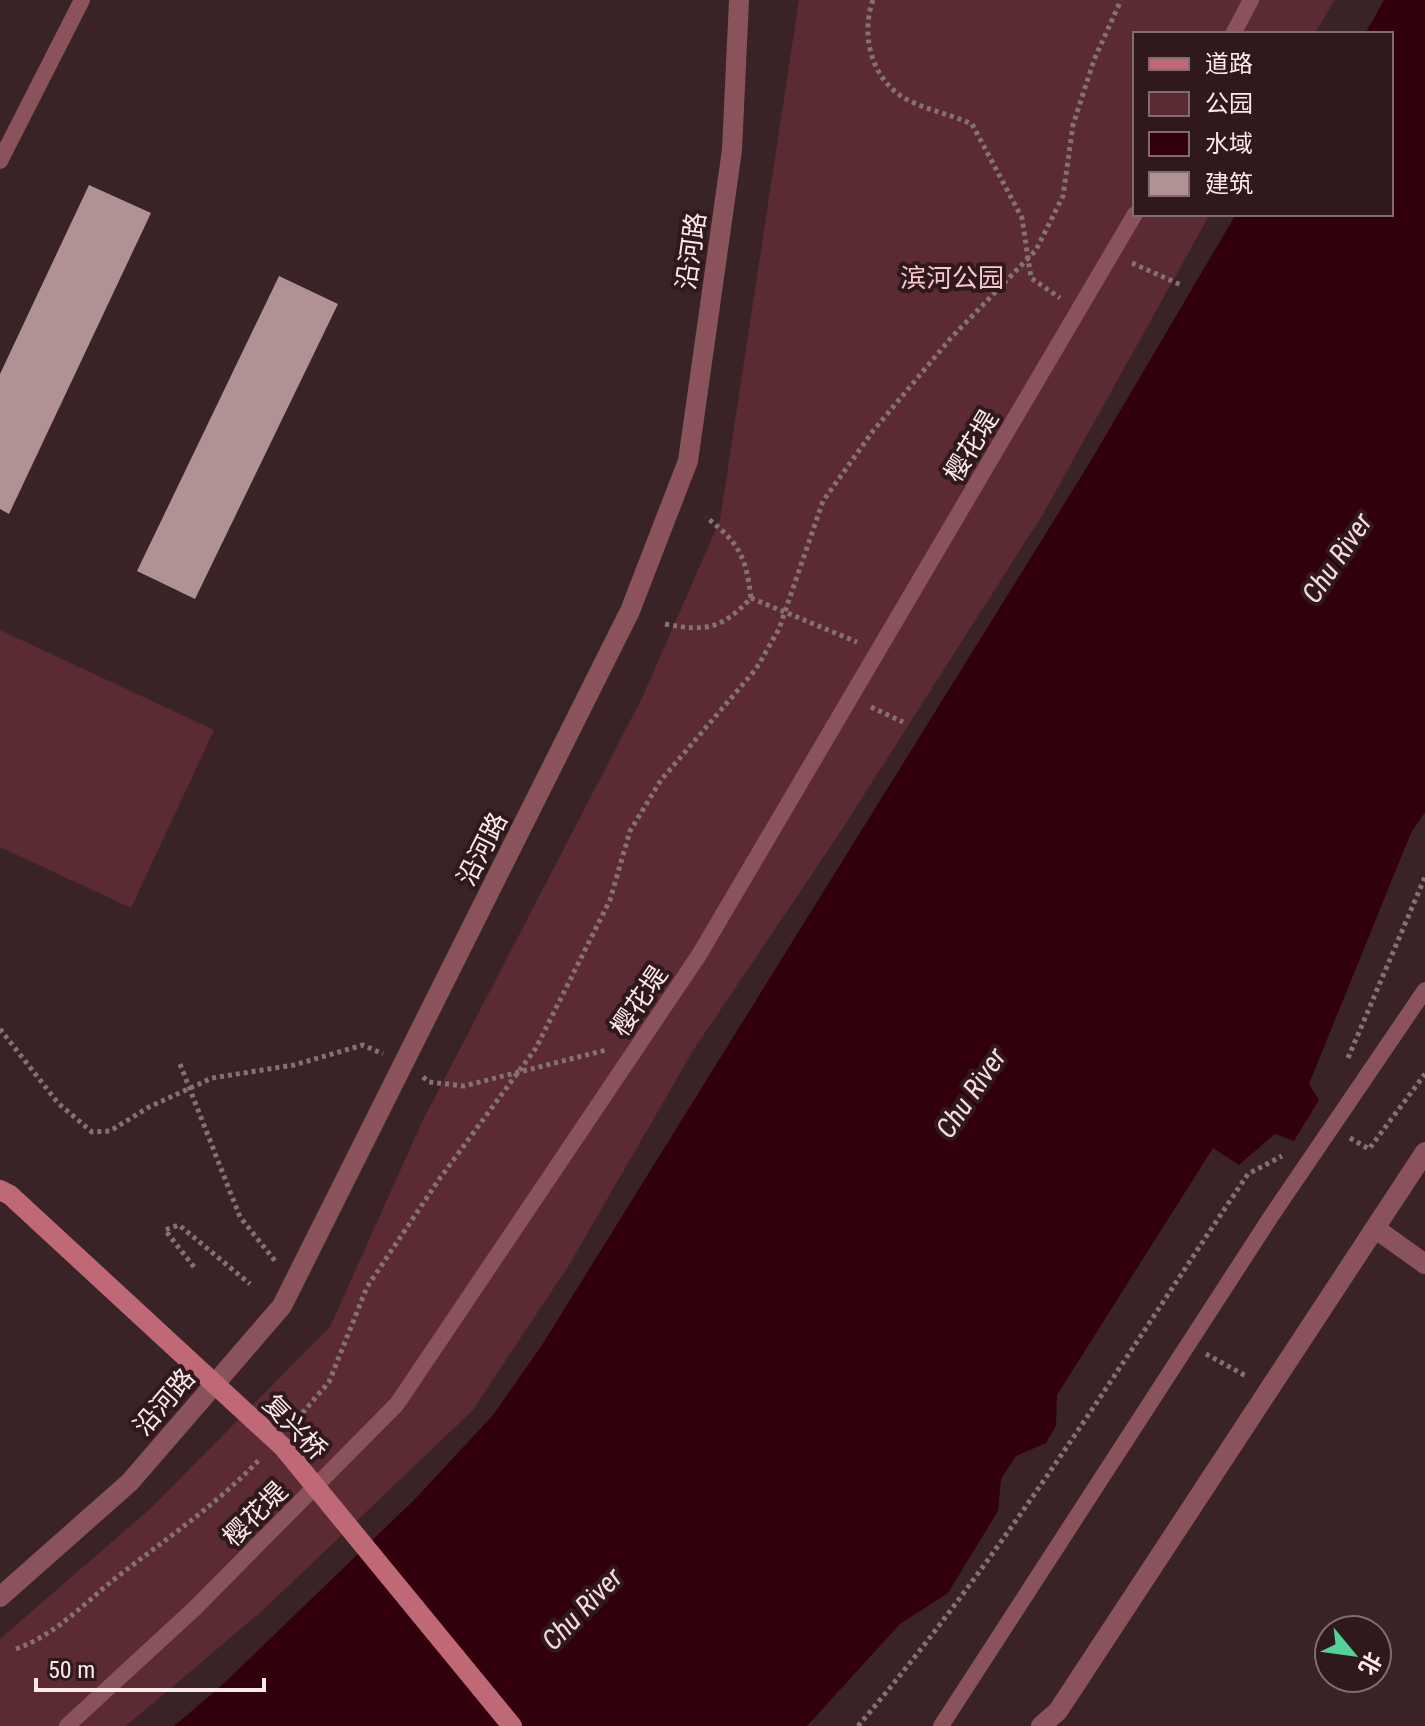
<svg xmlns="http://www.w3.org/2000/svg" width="1425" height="1726" font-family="'Roboto Condensed','Noto Sans SC',sans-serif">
<rect width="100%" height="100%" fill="#3a2326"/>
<!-- green -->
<g fill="#5b2a33">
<polygon points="799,0 1335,0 1314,34 1135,34 1135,214 1210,214 1043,514 839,834 694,1049 569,1265 472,1411 262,1611 126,1726 0,1726 0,1639 151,1508 330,1327 421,1124 642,698 720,520"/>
<polygon points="0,630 214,730 131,908 0,847"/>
</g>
<!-- water -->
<polygon fill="#32000d" points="1384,0 1425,0 1425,812 1411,833 1309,1084 1319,1100 1294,1141 1275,1134 1239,1165 1213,1148 1057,1395 1056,1426 1046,1443 1016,1456 1001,1479 998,1511 948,1593 900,1624 807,1726 174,1726 221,1686 415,1499 493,1415 542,1345 1087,467 1236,214 1391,214 1391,34 1365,34"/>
<!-- building -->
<g fill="#b09295">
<polygon points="89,185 151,213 9,514 0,509 0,374"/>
<polygon points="279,276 338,304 195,599 137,571"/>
</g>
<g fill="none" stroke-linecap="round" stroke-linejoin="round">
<!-- path -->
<g stroke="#857073" stroke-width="5" stroke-dasharray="4 4" stroke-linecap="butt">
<path d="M 873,0 C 861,33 870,75 901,96 C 921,109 950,114 972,124 L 1022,218 L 1031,278 L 1060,298"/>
<polyline points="1132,263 1181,285"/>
<polyline points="751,598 857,642"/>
<path d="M 665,624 C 707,632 721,629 751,598 C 746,556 739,543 706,517"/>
<polyline points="871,707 903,722"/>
<polyline points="0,1029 58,1103 92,1132 110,1131 149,1107 212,1078 294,1065 363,1045 383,1054"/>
<polyline points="1348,1058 1425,877"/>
<polyline points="180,1064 240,1217 276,1262"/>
<polyline points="423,1077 429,1082 464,1086 606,1050"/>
<polyline points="1350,1138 1369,1149 1425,1074"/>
<polyline points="194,1267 165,1230 179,1225 250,1284"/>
<polyline points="1206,1354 1246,1376"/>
<polyline points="292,1425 329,1382 367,1287 440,1178 536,1048 610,900 630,831 661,780 756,669 779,629 823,501 873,431 950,339 1036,250 1063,196 1073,125 1094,60 1121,0"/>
<path d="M 16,1649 C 57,1634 83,1604 117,1577 C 166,1539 216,1505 260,1459"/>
<path d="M 858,1726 C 1005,1554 1122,1361 1248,1174 L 1282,1156"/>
</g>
<!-- lane -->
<g stroke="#8a535b" stroke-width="16">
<polyline points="1233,34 1251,0"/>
<polyline points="0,161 82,0"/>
<polyline points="67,1726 194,1609 397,1404 699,955 1135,214"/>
<polyline points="941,1726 1270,1218 1425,990"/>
</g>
<!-- street -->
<g stroke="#8a535b" stroke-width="20">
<polyline points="1376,1229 1425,1264"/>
<polyline points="0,1597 130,1482 282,1306 630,611 688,461 732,150 739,0"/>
<polyline points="1041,1726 1058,1711 1425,1152"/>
</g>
<!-- secondary -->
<polyline stroke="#bf6876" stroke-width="20" points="0,1190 10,1195 283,1447 512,1726"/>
</g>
<g text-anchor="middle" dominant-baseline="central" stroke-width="8" stroke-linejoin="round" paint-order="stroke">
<!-- street labels -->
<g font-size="26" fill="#fbeaec" stroke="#30191d">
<text transform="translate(691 251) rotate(-82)">沿河路</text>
<text transform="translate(971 446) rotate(-59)">樱花堤</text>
<text transform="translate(482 849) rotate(-63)">沿河路</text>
<text transform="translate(639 1001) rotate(-56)">樱花堤</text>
<text transform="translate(164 1402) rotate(-49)">沿河路</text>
<text transform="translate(295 1427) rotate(46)">复兴桥</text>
<text transform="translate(255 1514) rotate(-45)">樱花堤</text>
</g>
<!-- park labels -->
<g font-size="26" fill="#f7c7cd" stroke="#30191d">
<text x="952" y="278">滨河公园</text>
</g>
<!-- water labels -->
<g font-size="28" font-style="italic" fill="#f4dbde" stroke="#30191d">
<text transform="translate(1337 558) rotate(-56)">Chu River</text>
<text transform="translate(971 1093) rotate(-56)">Chu River</text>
<text transform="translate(582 1609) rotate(-46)">Chu River</text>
</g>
</g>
<!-- legend -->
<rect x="1133" y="32" width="260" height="184" fill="#30191d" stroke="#816d70" stroke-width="2"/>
<rect x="1149" y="58" width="40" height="12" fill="#bf6876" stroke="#816d70" stroke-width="2"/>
<text x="1205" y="72" font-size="24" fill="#fbeaec">道路</text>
<rect x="1149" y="92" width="40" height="24" fill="#5b2a33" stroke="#816d70" stroke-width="2"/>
<text x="1205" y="112" font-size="24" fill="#fbeaec">公园</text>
<rect x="1149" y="132" width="40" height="24" fill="#32000d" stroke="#816d70" stroke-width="2"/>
<text x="1205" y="152" font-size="24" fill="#fbeaec">水域</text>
<rect x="1149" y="172" width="40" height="24" fill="#b09295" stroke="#816d70" stroke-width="2"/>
<text x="1205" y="192" font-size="24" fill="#fbeaec">建筑</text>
<!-- north arrow -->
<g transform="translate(1353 1654) rotate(119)"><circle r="38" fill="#30191d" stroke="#816d70" stroke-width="2"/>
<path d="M0-6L14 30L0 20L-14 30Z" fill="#51d398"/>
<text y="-12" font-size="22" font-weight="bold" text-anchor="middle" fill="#fbeaec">北</text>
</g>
<!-- scale -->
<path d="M36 1678v12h228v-12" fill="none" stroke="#fbeaec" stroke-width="4"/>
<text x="48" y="1678" font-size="24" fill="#fbeaec" stroke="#30191d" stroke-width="6" paint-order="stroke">50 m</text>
</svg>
